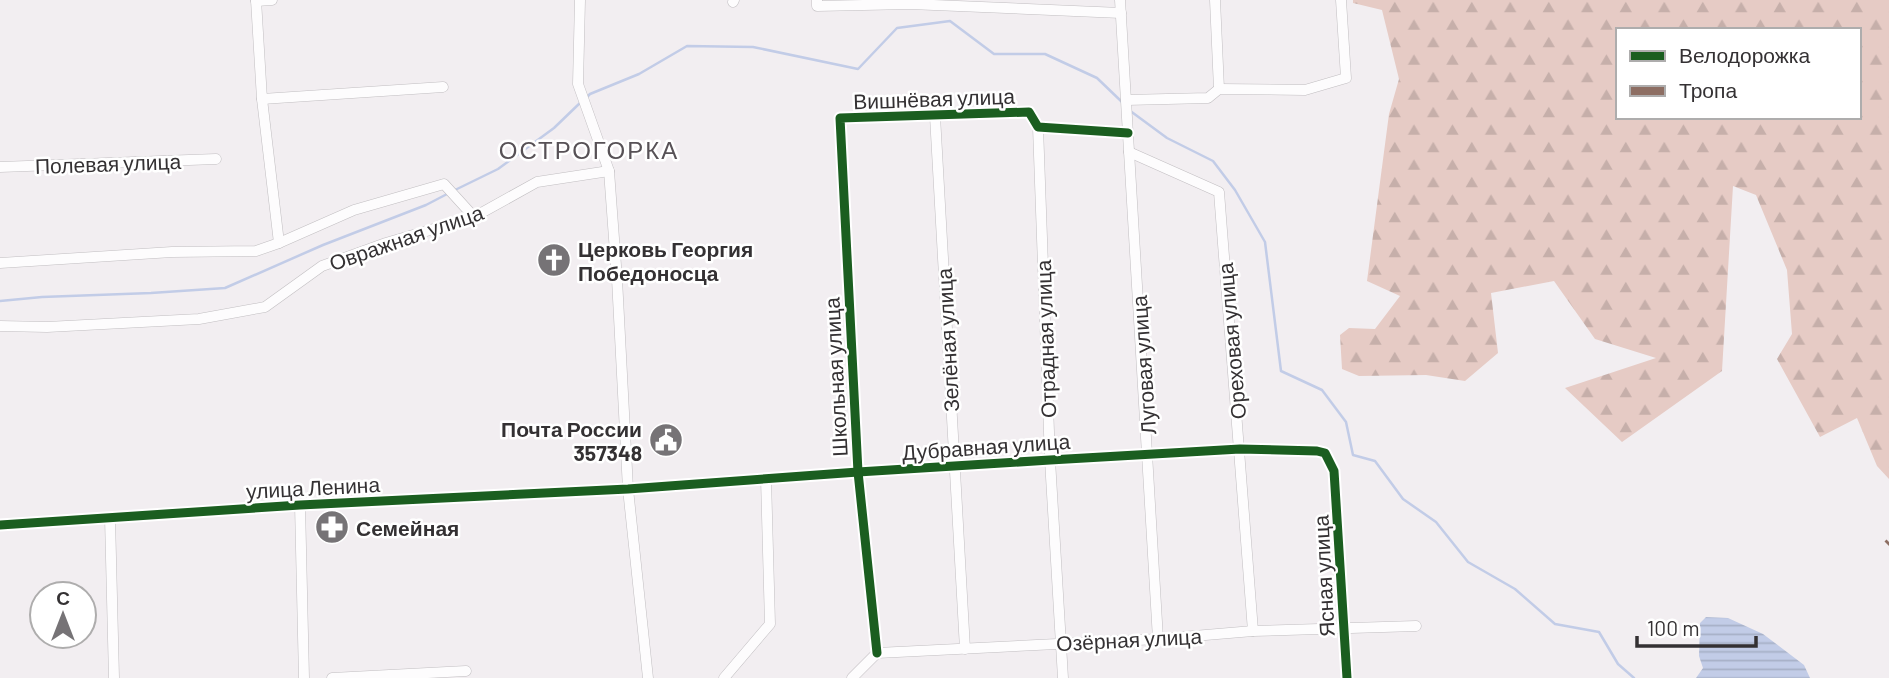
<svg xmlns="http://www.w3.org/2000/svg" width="1889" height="678" font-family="Barlow,sans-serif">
<defs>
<pattern id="forest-firs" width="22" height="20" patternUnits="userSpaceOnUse" patternTransform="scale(1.75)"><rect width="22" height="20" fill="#e6cbc5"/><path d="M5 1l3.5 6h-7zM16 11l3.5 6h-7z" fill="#c6afaa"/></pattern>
<pattern id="water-rules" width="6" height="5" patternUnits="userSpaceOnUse" patternTransform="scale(1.75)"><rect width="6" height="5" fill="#c2cce7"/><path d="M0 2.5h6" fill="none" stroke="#a7b0c7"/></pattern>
</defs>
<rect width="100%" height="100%" fill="#f2eef1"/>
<!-- forest -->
<path fill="url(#forest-firs)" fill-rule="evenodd" d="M 1353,0 L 1889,0 L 1889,479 L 1877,466 L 1857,418 L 1820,437 L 1777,359 L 1792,334 L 1787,270 L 1756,195 L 1733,186 L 1722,371 L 1622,442 L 1565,388 L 1656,358 L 1595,339 L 1554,281 L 1491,293 L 1498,353 L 1465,381 L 1426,375 L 1359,376 L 1342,369 L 1340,335 L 1349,328 L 1375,329 L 1400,296 L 1367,281 L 1389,114 L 1399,79 L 1382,10 L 1353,3 ZM 1618,30 L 1859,30 L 1859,117 L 1618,117 Z"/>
<!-- water -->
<polygon fill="url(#water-rules)" points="1706,617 1728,618 1763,634 1804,665 1810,678 1696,678 1703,668 1699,656 1700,623"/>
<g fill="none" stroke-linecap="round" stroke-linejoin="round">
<!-- stream -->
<g stroke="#c2cce7" stroke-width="2.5">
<polyline points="586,98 590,94 639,74 687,46 753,47 858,69 897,28 950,21 994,54 1045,54 1097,78 1122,102"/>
<polyline points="1129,110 1167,138 1213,161 1235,190 1265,242 1281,371 1322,390 1346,422 1353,455 1375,461 1403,499 1436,522 1468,562 1515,589 1555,624 1599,632 1618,664 1634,678"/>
<polyline points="455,190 498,169 554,128 581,102"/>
<polyline points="0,301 42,297 151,293 225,288 323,245 426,205 449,193"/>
</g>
<!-- minor casing -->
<g stroke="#c1bec1" stroke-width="11">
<g id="minor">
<polyline points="256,0 262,99 279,243"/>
<polyline points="580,0 578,84 609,171 617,279 628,489 648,678"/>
<polyline points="817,0 817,6 910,4 1121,13"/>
<polyline points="1120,0 1158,639"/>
<polyline points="1215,0 1219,89"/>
<polyline points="256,1 272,0"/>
<polyline points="733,2 734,0"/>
<polyline points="262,99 443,87"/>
<polyline points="1126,100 1208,98 1219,89 1305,90 1346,78 1341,0"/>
<polyline points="935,116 965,649"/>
<polyline points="1038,127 1050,460 1063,678"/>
<polyline points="1129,152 1219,192 1253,631"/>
<polyline points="0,167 216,159"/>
<polyline points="0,263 172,252 256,251 279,243 354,210 444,184 474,217"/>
<polyline points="0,326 47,327 199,319 265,307 322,266 386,243 474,217 537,182 609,171"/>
<polyline points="300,505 304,678"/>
<polyline points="110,518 114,678"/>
<polyline points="0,525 300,505 628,489 858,472 1050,460 1240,449 1317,451 1325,453 1334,471 1347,678"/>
<polyline points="877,653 858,472 840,118 1029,112 1038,127 1128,133"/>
<polyline points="332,678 466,671"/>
<polyline points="724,678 770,624 766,479"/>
<polyline points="852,678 877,653 1158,639 1253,631 1416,626"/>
</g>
</g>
<!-- minor -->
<use href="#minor" stroke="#fdfcfd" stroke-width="10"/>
<!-- quiet -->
<polyline stroke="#8d6e63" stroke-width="7" stroke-dasharray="14 7" stroke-linecap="butt" points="1887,544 1889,542"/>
<!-- cycleway casing -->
<g stroke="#fff" stroke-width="13">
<g id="cycleway">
<polyline points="0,525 300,505 628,489 858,472 1050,460 1240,449 1317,451 1325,453 1334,471 1347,678"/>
<polyline points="877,653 858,472 840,118 1029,112 1038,127 1128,133"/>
</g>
</g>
<!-- cycleway -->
<use href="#cycleway" stroke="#1b5e20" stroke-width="9"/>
</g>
<!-- icons -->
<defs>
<g id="church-disc" transform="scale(1.75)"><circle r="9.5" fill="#767376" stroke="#fff"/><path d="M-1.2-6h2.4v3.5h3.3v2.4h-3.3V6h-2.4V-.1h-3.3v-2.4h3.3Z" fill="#fff"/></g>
<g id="civic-disc" transform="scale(1.75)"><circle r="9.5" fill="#767376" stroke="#fff"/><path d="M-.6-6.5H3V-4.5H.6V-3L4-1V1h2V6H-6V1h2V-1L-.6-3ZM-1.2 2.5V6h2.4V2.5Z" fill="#fff"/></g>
<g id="pharmacy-disc" transform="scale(1.75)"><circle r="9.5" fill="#767376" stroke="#fff"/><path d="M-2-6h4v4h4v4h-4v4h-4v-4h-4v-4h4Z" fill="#fff"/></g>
</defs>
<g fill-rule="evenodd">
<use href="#church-disc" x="554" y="260"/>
<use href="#civic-disc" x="666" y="440"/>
<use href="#pharmacy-disc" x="332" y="527"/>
</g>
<g text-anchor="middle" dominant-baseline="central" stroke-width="5" stroke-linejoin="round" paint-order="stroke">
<!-- street labels -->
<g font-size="21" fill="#343133" stroke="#fff">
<text transform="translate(934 98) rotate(-2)">Вишнёвая улица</text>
<text transform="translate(108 163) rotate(-2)">Полевая улица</text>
<text transform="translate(406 237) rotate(-19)">Овражная улица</text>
<text transform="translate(1045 339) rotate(-92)">Отрадная улица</text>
<text transform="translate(947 340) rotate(-93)">Зелёная улица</text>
<text transform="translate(1231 341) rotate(-95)">Ореховая улица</text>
<text transform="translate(1143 365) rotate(-94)">Луговая улица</text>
<text transform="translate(835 377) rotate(-93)">Школьная улица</text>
<text transform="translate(986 446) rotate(-4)">Дубравная улица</text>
<text transform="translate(313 487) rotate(-3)">улица Ленина</text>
<text transform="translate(1323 576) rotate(-93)">Ясная улица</text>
<text transform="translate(1129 639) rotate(-3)">Озёрная улица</text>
</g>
<!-- poi labels -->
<g font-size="21" font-weight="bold" fill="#343133" stroke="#fff" text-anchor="start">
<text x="578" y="248">Церковь Георгия<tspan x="578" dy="24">Победоносца</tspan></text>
<text x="642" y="428" text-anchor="end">Почта России<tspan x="642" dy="24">357348</tspan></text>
<text x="356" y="527">Семейная</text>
</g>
<!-- quarter labels -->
<g font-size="24" letter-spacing="2" fill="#575156" stroke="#fff">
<text x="589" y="149">ОСТРОГОРКА</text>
</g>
</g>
<!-- legend -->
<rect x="1616" y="28" width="245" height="91" fill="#ffffff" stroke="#aeadad" stroke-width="2"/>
<rect x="1630" y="51" width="35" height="10" fill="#1b5e20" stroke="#aeadad" stroke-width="2"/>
<text x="1679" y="63" font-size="21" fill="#343133">Велодорожка</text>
<rect x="1630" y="86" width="35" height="10" fill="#8d6e63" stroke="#aeadad" stroke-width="2"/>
<text x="1679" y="98" font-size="21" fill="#343133">Тропа</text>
<!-- north arrow -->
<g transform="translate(63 615)"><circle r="33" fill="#ffffff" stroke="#aeadad" stroke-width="2"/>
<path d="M0-5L12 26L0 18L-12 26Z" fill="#767376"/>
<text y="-10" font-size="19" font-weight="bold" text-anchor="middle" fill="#343133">С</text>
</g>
<!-- scale -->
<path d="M1637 636v10h119v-10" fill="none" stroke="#343133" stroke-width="3.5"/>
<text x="1647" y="636" font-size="21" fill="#343133" stroke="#ffffff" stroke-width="5" paint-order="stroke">100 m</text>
</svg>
